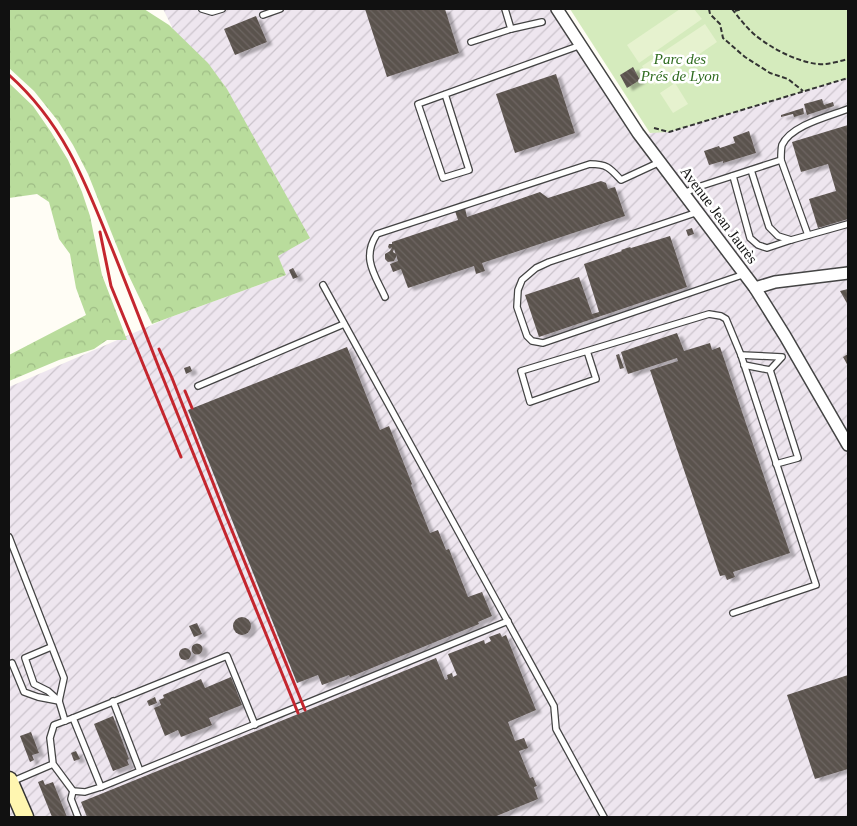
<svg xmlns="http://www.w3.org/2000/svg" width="857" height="826" font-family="'Times New Roman',serif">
<defs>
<pattern id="industrial-furrows" width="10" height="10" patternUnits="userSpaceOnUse" patternTransform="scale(1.25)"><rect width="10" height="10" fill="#eee6ef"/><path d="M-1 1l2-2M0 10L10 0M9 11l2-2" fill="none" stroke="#cbc4cc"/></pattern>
<pattern id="forest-crowns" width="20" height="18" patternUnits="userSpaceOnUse" patternTransform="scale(1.25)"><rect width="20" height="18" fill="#b9dc9c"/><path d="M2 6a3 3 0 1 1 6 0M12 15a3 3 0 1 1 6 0" fill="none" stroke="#9ebc85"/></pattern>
<pattern id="building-back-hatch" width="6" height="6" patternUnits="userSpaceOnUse" patternTransform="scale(1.25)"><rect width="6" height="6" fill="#5a524d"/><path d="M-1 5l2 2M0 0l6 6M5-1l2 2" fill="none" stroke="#6d6662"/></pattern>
<filter id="shadow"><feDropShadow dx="5.5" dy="3" stdDeviation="1" flood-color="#0004"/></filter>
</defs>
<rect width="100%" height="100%" fill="#fffdf5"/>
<!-- industrial -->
<polygon fill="url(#industrial-furrows)" points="163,9 552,9 642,136 848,75 848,817 9,817 9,387 168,318 286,275 171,25"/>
<!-- forest -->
<g fill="url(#forest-crowns)">
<polygon points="9,9 144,9 169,25 208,63 227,89 310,238 278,256 286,275 168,318 152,324 128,274 88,174 73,145 58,121 34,91 9,68"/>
<polygon points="9,83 33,106 51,132 68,160 82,192 90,216 102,275 127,340 107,340 94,349 59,360 9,381 9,355 86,315 76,288 70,254 59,239 49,202 37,194 9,198"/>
</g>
<!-- park -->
<polygon fill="#d5ebbd" points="570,9 848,9 848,78 669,132 650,133"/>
<!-- pitch -->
<g fill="#e6f2cf">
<polygon points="680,9 694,9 702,19 639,63 627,45"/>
<polygon points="705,24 717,42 654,85 642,66"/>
<polygon points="675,83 688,104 673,113 660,93"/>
</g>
<!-- building -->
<g fill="url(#building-back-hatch)" filter="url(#shadow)">
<polygon points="365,9 445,9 459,53 387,77"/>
<polygon points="256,16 267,42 235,55 224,29"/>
<polygon points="633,67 640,80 627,88 620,75"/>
<polygon points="556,74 575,133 515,153 496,94"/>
<polygon points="822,99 824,105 833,102 834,106 807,115 804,104"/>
<polygon points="803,108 804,114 794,117 793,114 781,117 781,115"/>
<polygon points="848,125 848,219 818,228 809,199 836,191 828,164 801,172 792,142"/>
<polygon points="749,131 756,153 723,163 723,161 709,165 704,151 719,146 720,148 735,143 733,137"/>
<polygon points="601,181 606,183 608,189 615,187 625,216 482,263 485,271 476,274 474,266 408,288 401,269 393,272 390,264 398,261 394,249 393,252 396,254 396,257 394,261 388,262 385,259 385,254 390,251 392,247 390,249 388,247 389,244 392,244 392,242 458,220 455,211 465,208 467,217 540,192 548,198"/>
<polygon points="692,228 694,234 688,236 686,230"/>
<polygon points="670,236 687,287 539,337 525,295 579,277 592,314 599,312 584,264 622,251 621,250 630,247 631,248"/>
<polygon points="293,268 298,277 293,279 289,270"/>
<polygon points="848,289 848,305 840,291"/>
<polygon points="677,333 684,351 710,343 712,350 720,347 790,553 733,572 735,577 727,580 725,575 720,576 650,370 678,361 677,358 628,374 621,352"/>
<polygon points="347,347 380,430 389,426 412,484 411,485 430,533 438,530 446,550 449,549 468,597 482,592 492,616 478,622 479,624 350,677 349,675 322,685 318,675 297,683 188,410"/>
<polygon points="619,354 624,368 620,369 616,355"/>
<polygon points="848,354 848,366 843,357"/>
<polygon points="190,366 192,371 186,374 184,368"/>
<circle cx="242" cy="626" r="9"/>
<polygon points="197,623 202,634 194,637 189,626"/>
<polygon points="500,633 502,637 506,635 536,710 508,722 515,741 524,738 528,748 519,751 530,778 533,777 537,786 534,787 538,799 494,817 87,817 81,802 436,658 445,680 448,679 447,675 452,673 453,677 457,675 448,654 484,640 485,644 491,641 489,637"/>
<circle cx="197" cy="649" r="5.5"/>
<circle cx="185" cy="654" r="6"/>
<polygon points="848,675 848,769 815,779 787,695"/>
<polygon points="231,677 242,705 209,718 212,725 181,737 178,730 165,736 154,708 161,705 159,700 164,698 163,695 201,679 205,688"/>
<polygon points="155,697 157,703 149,706 147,701"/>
<polygon points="113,716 129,759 127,760 129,765 113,771 94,724"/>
<polygon points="31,732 39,753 32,755 34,760 30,762 20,736"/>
<polygon points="76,751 80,759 74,761 71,753"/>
<polygon points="43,780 45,785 53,782 67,817 52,817 38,782"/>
</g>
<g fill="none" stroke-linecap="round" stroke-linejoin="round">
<!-- service casing -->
<g stroke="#444" stroke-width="8">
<g id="service">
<polyline points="202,9 212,12 222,9"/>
<polyline points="263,15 280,9"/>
<polyline points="511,29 542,22"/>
<polyline points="471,42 511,29 505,9"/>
<polyline points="445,94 469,170 443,178 418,104 581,45"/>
<polyline points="781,160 808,235"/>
<polyline points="751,170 769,227 778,236 791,240 848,224"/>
<polyline points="733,176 750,238 758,245 767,248 791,240"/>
<path d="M 684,193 L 698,187 L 781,160 C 781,156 781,149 782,145 C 791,125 830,116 848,109"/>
<polyline points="698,212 549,262 536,268 522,280 518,290 517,307 527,336 532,341 543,343 745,274"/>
<polyline points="323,285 554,706 556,729 604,817"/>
<path d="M 385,297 C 375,275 361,258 377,234 L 590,164 C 607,164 610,168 621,180 L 660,162"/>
<polyline points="587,351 596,379 530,402 521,371 709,314 721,316 726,319 741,355 816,585 733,613"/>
<polyline points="741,355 782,357 770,370"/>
<polyline points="744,365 770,370 798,458 776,464"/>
<polyline points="198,386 344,324"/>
<polyline points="9,537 64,678 59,701 65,721"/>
<polyline points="51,647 25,658 34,684 48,691 59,701"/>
<polyline points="12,663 24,692 38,697 59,701"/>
<polyline points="113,701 140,771"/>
<polyline points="73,718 227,656 255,725"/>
<polyline points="11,782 53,764 73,791 85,792 101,787 73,718 54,725 50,738 53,764"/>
<polyline points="101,787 508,621"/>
<polyline points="73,791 71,799 78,817"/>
</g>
</g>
<!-- minor casing -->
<g stroke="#444" stroke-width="14">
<g id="minor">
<polyline points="557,9 638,133 755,288 785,336 848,445"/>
<polyline points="755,288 775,282 848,273"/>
</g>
</g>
<!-- secondary casing -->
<g stroke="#333" stroke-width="19">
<polyline id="secondary" points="9,780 25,817"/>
</g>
<!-- path -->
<g stroke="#333" stroke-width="2" stroke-dasharray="5 2.5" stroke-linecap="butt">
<polyline points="709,9 710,14 720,24 723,38 745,57 770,73 788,79 803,91"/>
<path d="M 732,9 C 739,18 746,27 755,35 C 772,49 804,66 826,64 C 833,63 841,61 848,59"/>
<polyline points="735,11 742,9"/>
<polyline points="654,128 669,132 848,78"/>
</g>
<!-- service -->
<use href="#service" stroke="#fff" stroke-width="5.5"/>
<!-- minor -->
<use href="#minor" stroke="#fff" stroke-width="11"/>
<!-- secondary -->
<use href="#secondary" stroke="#fff6b0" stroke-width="16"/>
<!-- rail -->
<g stroke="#c4262e" stroke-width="3">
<path d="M 9,75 C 63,123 85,181 111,246 C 128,288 144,330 161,373 C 206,486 252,600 298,713"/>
<polyline points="100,232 111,286 181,457"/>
<polyline points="159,349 172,378 226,516 305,710"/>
<polyline points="185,391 192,408"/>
</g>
</g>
<g text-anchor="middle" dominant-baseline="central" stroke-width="5" stroke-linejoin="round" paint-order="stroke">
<!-- park labels -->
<g font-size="15" font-style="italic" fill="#2f6b1f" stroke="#fff">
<text x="680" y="59">Parc des<tspan x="680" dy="17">Prés de Lyon</tspan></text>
</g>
<!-- street labels -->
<g font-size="15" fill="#111" stroke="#fff">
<text transform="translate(719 215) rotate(53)">Avenue Jean Jaurès</text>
</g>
</g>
<!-- border -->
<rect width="857" height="826" fill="none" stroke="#111111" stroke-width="20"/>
</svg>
